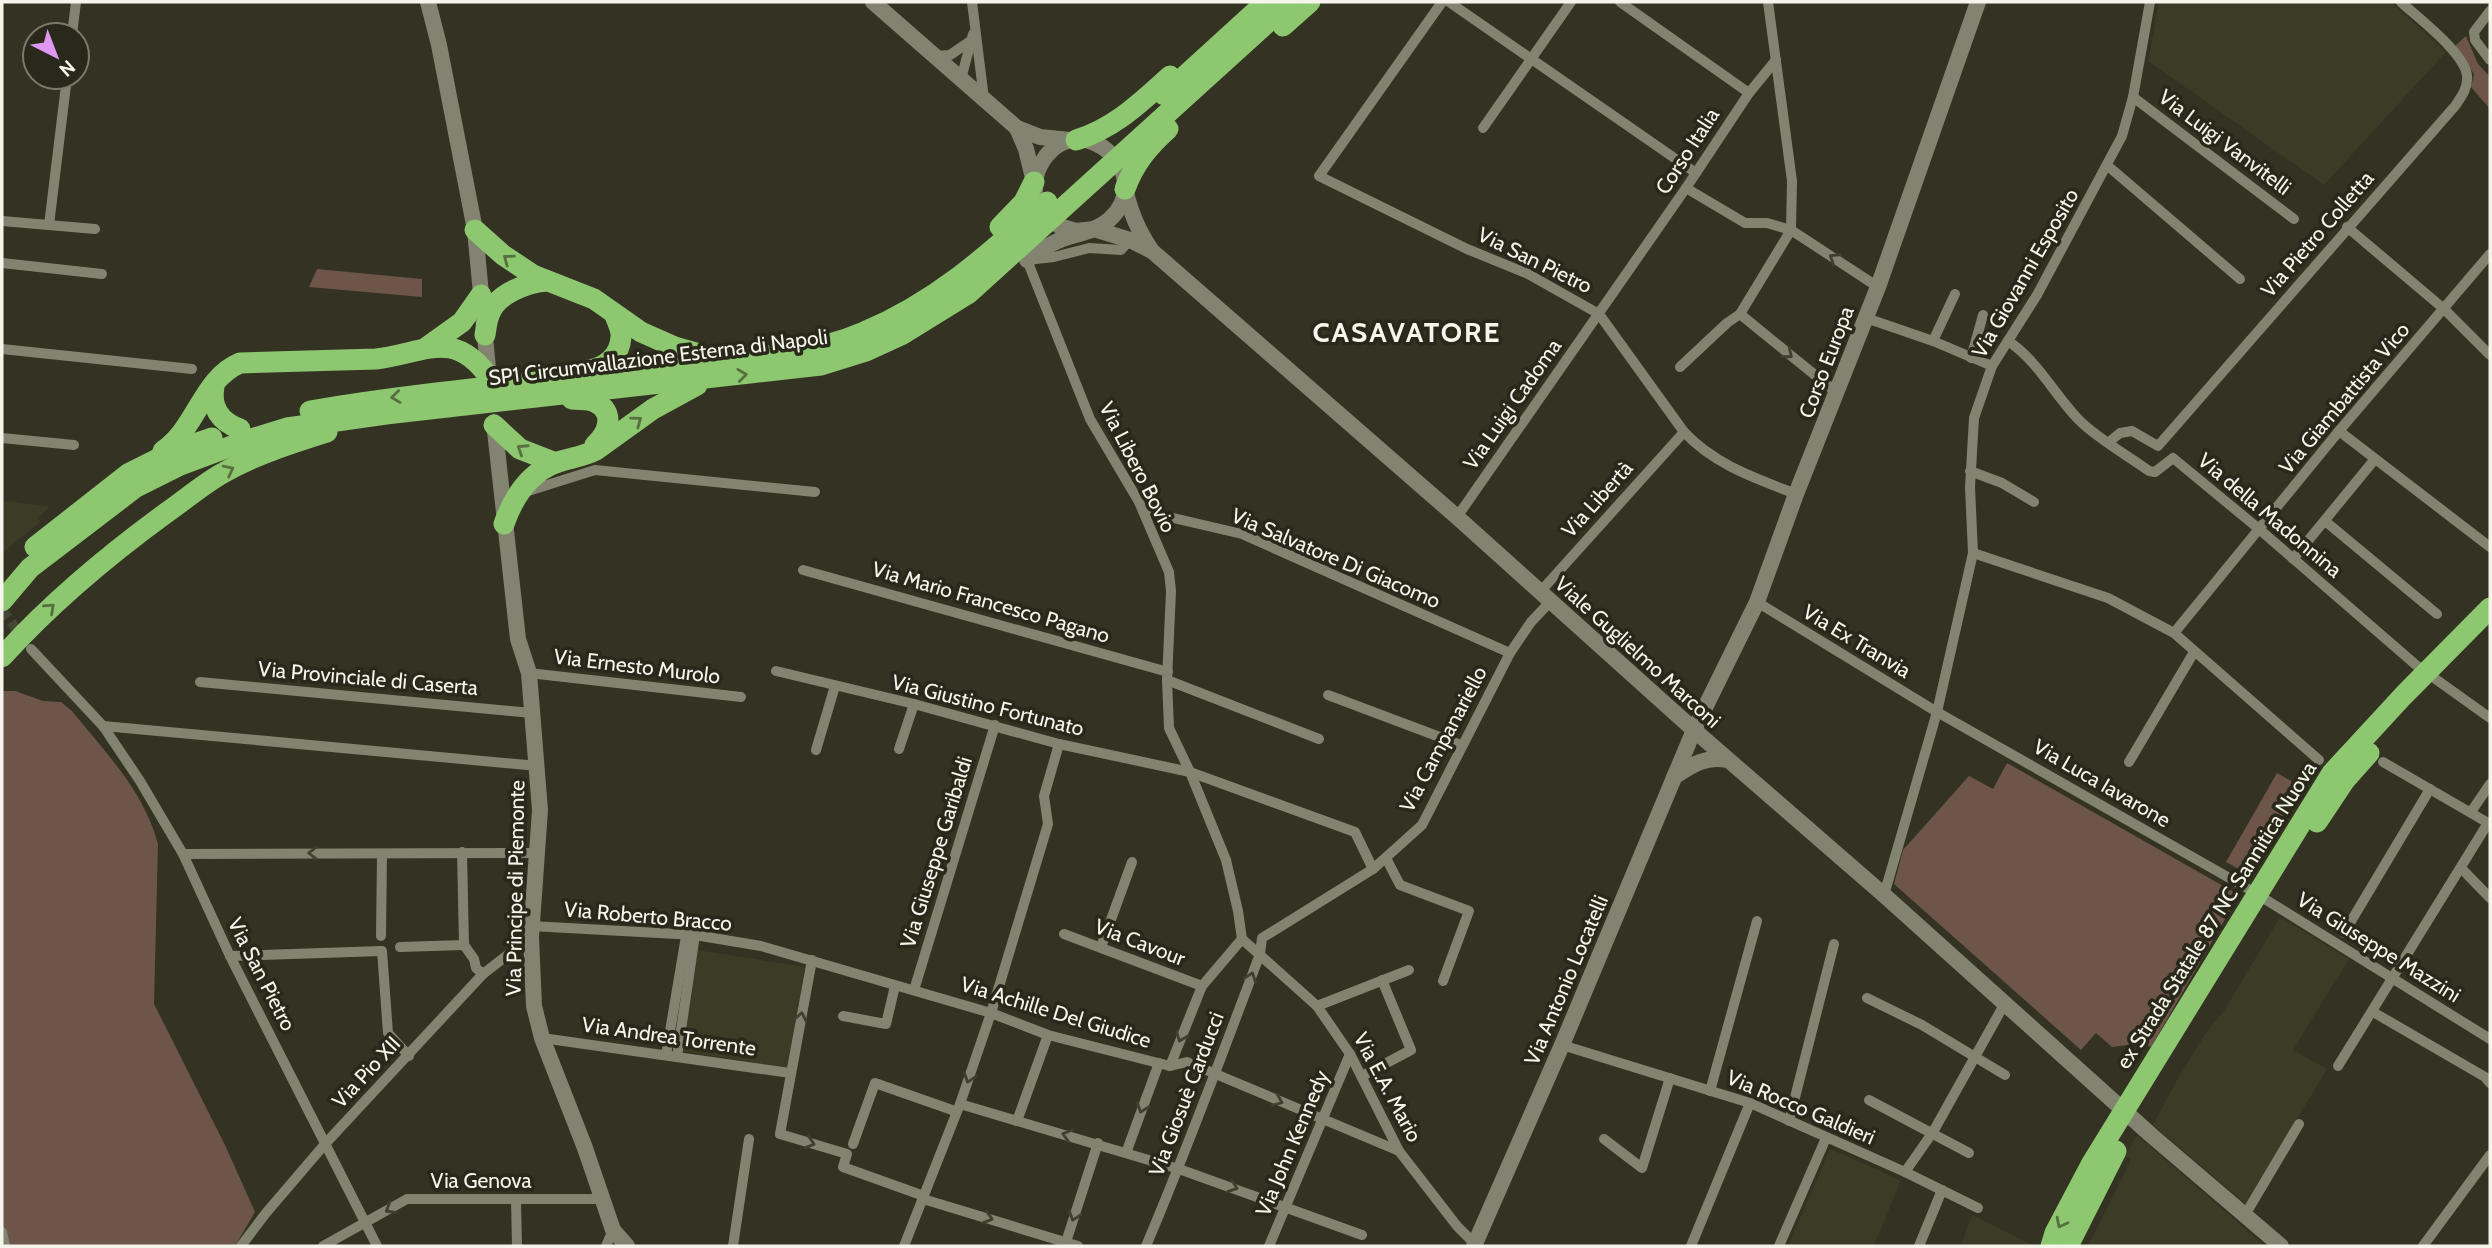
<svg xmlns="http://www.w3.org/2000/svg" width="2492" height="1248" font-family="Cabin,sans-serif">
<rect width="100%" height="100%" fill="#333223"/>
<!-- built -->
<g fill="#3c3b25">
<polygon points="2159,2 2391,2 2446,52 2324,185 2148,61"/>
<polygon points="2,500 50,507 38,518 40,522 2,553"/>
<polygon points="2280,917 2349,959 2293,1050 2327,1069 2246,1204 2153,1125 2175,1083 2207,1031 2224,1011"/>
<polygon points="698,950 805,967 788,1068 682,1051"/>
<polygon points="2137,1135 2265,1246 2088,1246 2131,1159 2125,1156"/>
<polygon points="1830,1149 1901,1180 1874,1246 1788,1246"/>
<polygon points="1972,1215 2033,1245 2032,1246 1961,1246"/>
</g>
<!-- green -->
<g fill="#6d554a">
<polygon points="2466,36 2478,64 2490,77 2490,109 2471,87 2474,74 2455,46"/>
<polygon points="317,269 422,279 422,297 309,287"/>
<path d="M 2,691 L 15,691 L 43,701 L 61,702 L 72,711 C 105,752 144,791 158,844 L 154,1004 L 225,1145 L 255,1212 L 235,1246 L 2,1246 Z"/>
<polygon points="2007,763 2239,895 2151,1047 2142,1043 2112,1047 2096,1033 2081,1050 1894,884 1903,850 1969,776 1993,789"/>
<polygon points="2277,773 2302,787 2251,876 2226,862"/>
</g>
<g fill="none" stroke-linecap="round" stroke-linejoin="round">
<!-- street-tunnel -->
<polyline stroke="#464637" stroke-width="10" stroke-dasharray="10 5" stroke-linecap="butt" points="2,610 23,638"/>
<!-- street -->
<g stroke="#838371" stroke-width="10">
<polyline points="972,2 984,99"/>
<path d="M 1442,2 L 1319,176 L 1467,249 L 1528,274 L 1599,314 L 1684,432 C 1715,465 1755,478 1796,494"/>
<polyline points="1449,2 1696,173"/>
<polyline points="1620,2 1749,93"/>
<polyline points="2490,11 2474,32 2475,40 2490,60"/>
<polyline points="72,35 76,2"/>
<polyline points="935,56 950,55 972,40"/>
<polyline points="961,79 973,34"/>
<polyline points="2133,97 2294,219"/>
<polyline points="1483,128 1571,2"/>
<polyline points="2108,166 2240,279"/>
<polyline points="1686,188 1745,223 1767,223 1791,230 1878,287"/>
<polyline points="2,221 95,229"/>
<polyline points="49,225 67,77"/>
<polyline points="2347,227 2444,309 2490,355"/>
<polyline points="1130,240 1121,250 1089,248 1054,257 1027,260 1090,419 1139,502 1169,572 1171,591 1167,680 1169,728 1190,772 1226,860 1238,911 1242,939 1317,1006 1350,1054 1399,1151 1457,1226 1477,1246"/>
<polyline points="2,263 102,274"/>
<polyline points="1740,314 1837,393"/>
<polyline points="1866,318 1933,341 1992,366"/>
<polyline points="1933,341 1955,294"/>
<path d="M 2008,341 C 2037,360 2054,394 2078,419 C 2095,437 2127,455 2149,471 L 2155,472 L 2173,458 L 2259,529 L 2416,665 L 2490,718"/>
<polyline points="2,349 192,369"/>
<polyline points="1971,358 1983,315"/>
<polyline points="1680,367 1727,323 1740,314 1791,230 1792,181 1768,2"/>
<polyline points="2339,431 2490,547"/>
<polyline points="2,438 74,445"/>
<path d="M 2109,442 L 2120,433 L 2132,431 L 2158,446 L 2455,106 C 2462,96 2468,88 2467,76 C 2465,53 2418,18 2401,2"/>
<polyline points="1970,471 2002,483 2034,502"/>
<polyline points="525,492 595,470 815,492"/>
<polyline points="1143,511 1242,534 1510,653"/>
<polyline points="1457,517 1686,188 1749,93 1776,60"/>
<polyline points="2325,521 2437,614"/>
<polyline points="1973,553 2108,598 2174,633 2319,760"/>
<polyline points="2293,559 2375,459"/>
<polyline points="803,570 1168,672"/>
<polyline points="1540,592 1684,432"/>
<polyline points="1757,602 1937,712 2247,888 2490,1039"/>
<polyline points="2174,633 2339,431 2490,254"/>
<polyline points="31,649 103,726 140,781 183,854 230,956 377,1246"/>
<polyline points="776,671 914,704 1059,744 1190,772 1355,832 1373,869"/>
<polyline points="529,673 741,697"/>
<polyline points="1167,680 1319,739"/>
<polyline points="200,682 532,713"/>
<polyline points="1328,695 1461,745"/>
<polyline points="103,726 538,766"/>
<polyline points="899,749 914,704"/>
<polyline points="816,750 835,686"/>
<polyline points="2129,762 2194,652"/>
<polyline points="2383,762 2490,824"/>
<polyline points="2471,812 2490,784"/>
<polyline points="462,852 464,945 474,959 476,968 483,974"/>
<polyline points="183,854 538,853"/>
<polyline points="1386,858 1400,885 1469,911 1443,981"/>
<polyline points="2461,868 2490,898"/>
<polyline points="1884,895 1937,712 1973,553 1970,487 1974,418 1992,366 2037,295 2122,136 2133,97 2150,2"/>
<polyline points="531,926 695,935 761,946 991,1013 1048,1035 1170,1066 1187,1062 1399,1151"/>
<polyline points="2344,933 2430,789"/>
<polyline points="1064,934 1202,986"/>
<polyline points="381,936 382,854"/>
<polyline points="400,947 464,945"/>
<polyline points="1101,947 1132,862"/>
<polyline points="230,956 382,951 388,1033 409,1056"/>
<polyline points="812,960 780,1134 847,1154 843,1167 924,1196"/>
<polyline points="914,990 995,725"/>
<polyline points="1867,998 1922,1025 2005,1075"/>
<polyline points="1317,1006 1409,970"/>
<polyline points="2373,1012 2485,1077 2490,1083"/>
<polyline points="843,1016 886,1024 895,986"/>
<polyline points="542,1038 790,1073"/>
<polyline points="1562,1045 1750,1103 1905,1172 1978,1208"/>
<polyline points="666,1055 686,936"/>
<polyline points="677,1057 695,935"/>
<polyline points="1170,1066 1202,986 1242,939"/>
<polyline points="2338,1066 2488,823"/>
<polyline points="1362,1076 1411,1050 1382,980"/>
<polyline points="1710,1091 1757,921"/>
<polyline points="1869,1100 1969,1153"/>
<polyline points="960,1104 1179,1169 1362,1235"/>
<polyline points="1017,1121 1048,1035"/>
<polyline points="1789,1121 1834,944"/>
<polyline points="1604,1139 1642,1168 1670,1078"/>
<polyline points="853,1144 875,1083 955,1111"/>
<polyline points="1126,1153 1159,1063"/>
<polyline points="1905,1172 1933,1132 2005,1003"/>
<polyline points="923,1199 1078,1246"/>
<polyline points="516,1200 517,1246"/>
<polyline points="2245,1215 2299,1124"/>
<polyline points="2,1232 5,1246"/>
<polyline points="1066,1242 1098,1143"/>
<polyline points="241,1246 266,1213 325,1144 483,974 531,937"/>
<polyline points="323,1246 407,1199 602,1199"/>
<polyline points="606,1246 613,1230"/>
<polyline points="733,1246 749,1139"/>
<polyline points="904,1246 960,1104 991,1013 1048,824 1044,796 1059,744"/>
<path d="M 1146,1246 C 1187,1150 1223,1052 1260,954 L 1262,938 L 1373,869 L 1422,825 L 1510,653 L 1531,622 L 1550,602"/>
<polyline points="1269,1246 1350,1054"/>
<polyline points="1691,1246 1750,1103"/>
<polyline points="1779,1246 1826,1138"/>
<polyline points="1919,1246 1942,1190"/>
<polyline points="2423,1246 2490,1155"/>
</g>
<!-- secondary -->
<g stroke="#838371" stroke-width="16">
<polyline points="428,2 439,45 475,230 489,379"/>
<polyline points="873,2 1017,128 1040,137 1070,140"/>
<polyline points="1017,128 1026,149 1034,182"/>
<path d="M 1125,189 C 1131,213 1138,231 1152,251 L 1457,517 L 1694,730 L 1884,895 L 2151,1135 L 2281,1246"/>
<polyline points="1043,211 1059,226 1076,231 1094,229 1130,240 1150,250"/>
<path d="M 1027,260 C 1038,252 1048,245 1060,240 C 1076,234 1097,231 1110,219 C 1157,175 1084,108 1046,156 C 1038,167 1034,177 1035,191"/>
<polyline points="494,422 518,639 529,673 540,810 531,937 534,1006 542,1038 585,1148 613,1230 627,1246"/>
<path d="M 1674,777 C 1692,765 1705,756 1727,760"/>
<polyline points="1474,1246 1562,1045 1694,730 1757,602 1796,494 1878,287 1978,2"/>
</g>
<!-- highway -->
<g stroke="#8dc76f" stroke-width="21">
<polyline points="1283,26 1310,2"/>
<polyline points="1164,95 1266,2"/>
<path d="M 1076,140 C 1115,128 1141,102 1170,76"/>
<path d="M 1125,189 C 1134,164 1148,147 1168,129"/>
<polyline points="1000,227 1024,202 1034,182"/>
<polyline points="475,230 503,255 533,275 594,299 641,332 675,347 714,358"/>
<path d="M 485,335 C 486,328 487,319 490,313 C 498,293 527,283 546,281"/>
<polyline points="427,347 462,322 481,295"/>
<path d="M 588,370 C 605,368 620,356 621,337 C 622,330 617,322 615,315"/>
<path d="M 214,386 C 210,407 220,422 240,429"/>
<path d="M 572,399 C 580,400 589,399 595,402 C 616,412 608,433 595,445"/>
<path d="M 310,411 C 437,389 567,381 695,364 C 750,357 810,355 862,333 C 936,302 988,255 1047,202"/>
<polyline points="494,425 520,449 556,463"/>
<path d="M 163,451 C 197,428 202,379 240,363 L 376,359 C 423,354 453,327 489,377"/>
<path d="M 504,524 C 513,498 528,474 555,463 C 568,458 583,457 596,450 L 653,409 L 697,385"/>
<polyline points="35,547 128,474 172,452 212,438"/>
<polyline points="2,601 30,568 136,487 178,466 245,441 287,428 386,414 821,365 866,351 901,335 969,293 1290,2"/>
<path d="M 2,657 C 51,603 107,556 166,513 C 185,500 203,484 223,473 C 254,455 292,443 327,432"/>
<polyline points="2317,822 2345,780 2369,753"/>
<polyline points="2051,1246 2055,1233 2092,1163 2332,773 2403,696 2490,608"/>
<polyline points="2068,1246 2116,1151"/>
</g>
</g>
<!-- one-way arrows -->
<defs><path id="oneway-chevron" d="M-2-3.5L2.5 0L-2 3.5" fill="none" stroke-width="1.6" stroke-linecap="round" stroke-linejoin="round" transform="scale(1.75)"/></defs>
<g stroke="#403f30">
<use href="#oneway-chevron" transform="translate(1834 258) rotate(-147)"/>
<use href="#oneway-chevron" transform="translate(1788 354) rotate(39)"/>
<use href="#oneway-chevron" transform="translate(313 853) rotate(-180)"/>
<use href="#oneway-chevron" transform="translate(1251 977) rotate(-70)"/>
<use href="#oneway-chevron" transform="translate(801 1017) rotate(-79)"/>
<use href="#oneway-chevron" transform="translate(1181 1037) rotate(112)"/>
<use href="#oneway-chevron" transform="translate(969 1078) rotate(109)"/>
<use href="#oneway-chevron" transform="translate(1278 1101) rotate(23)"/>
<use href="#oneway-chevron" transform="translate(1142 1108) rotate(110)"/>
<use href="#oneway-chevron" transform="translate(1067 1135) rotate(-164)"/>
<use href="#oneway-chevron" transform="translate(810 1143) rotate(17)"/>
<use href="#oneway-chevron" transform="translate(1233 1187) rotate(19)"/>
<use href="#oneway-chevron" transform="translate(390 1209) rotate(149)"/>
<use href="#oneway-chevron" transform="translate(1074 1216) rotate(108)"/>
<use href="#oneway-chevron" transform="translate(988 1218) rotate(17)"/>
</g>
<g stroke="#567040">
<use href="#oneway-chevron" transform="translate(508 259) rotate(-143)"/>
<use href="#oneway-chevron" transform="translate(742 375) rotate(-7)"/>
<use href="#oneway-chevron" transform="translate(396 397) rotate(173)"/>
<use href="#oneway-chevron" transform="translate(637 421) rotate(-36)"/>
<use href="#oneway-chevron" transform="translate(522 449) rotate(-147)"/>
<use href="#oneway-chevron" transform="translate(229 470) rotate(-27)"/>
<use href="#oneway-chevron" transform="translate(50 608) rotate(-42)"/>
<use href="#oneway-chevron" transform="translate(2061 1223) rotate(117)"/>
</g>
<g text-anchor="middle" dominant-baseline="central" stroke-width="7" stroke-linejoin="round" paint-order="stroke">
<!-- street labels -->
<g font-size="21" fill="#f6f5ec" stroke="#29281a">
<text transform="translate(2225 142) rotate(37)">Via Luigi Vanvitelli</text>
<text transform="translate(1687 151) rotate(-57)">Corso Italia</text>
<text transform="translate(2317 234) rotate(-49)">Via Pietro Colletta</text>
<text transform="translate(1535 260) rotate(26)">Via San Pietro</text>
<text transform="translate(2025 273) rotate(-60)">Via Giovanni Esposito</text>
<text transform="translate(658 357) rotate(-7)">SP1 Circumvallazione Esterna di Napoli</text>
<text transform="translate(1826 362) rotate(-69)">Corso Europa</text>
<text transform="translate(2344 398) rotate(-50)">Via Giambattista Vico</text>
<text transform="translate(1512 404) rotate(-55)">Via Luigi Cadoma</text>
<text transform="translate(1138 467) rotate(63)">Via Libero Bovio</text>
<text transform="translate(1597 499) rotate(-48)">Via Libertà</text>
<text transform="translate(2270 515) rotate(40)">Via della Madonnina</text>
<text transform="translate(1336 558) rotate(23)">Via Salvatore Di Giacomo</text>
<text transform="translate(991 602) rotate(16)">Via Mario Francesco Pagano</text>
<text transform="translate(1857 641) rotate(31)">Via Ex Tranvia</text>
<text transform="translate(1638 652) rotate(42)">Viale Guglielmo Marconi</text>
<text transform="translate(637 666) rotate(7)">Via Ernesto Murolo</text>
<text transform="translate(368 678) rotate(5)">Via Provinciale di Caserta</text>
<text transform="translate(988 705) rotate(14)">Via Giustino Fortunato</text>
<text transform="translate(1443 739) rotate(-62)">Via Campanariello</text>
<text transform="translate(2102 783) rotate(30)">Via Luca Iavarone</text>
<text transform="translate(936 852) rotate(-73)">Via Giuseppe Garibaldi</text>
<text transform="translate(515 888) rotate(-89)">Via Principe di Piemonte</text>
<text transform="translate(2216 915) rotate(-58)">ex Strada Statale 87 NC Sannitica Nuova</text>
<text transform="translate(648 916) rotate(5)">Via Roberto Bracco</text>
<text transform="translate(1140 942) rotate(21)">Via Cavour</text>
<text transform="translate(2379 947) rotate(32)">Via Giuseppe Mazzini</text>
<text transform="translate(262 974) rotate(63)">Via San Pietro</text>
<text transform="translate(1566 980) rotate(-67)">Via Antonio Locatelli</text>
<text transform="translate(1056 1012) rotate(17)">Via Achille Del Giudice</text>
<text transform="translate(669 1036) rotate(8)">Via Andrea Torrente</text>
<text transform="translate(366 1072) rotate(-47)">Via Pio XII</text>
<text transform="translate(1388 1087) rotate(62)">Via E.A. Mario</text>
<text transform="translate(1186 1094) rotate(-69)">Via Giosuè Carducci</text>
<text transform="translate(1801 1107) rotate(23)">Via Rocco Galdieri</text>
<text transform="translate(1292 1143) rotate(-67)">Via John Kennedy</text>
<text x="481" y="1180">Via Genova</text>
</g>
<!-- district labels -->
<g font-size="28" font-weight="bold" letter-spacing="2" fill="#f6f5ec" stroke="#29281a">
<text x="1407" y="332">CASAVATORE</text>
</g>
</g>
<!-- border -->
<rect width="2492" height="1248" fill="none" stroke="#f6f5ec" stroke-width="7"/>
<!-- north arrow -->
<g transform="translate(56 56) rotate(138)"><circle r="33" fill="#29281a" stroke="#7b7a6e" stroke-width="2"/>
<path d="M0-5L12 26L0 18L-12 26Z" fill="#de98f2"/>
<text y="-10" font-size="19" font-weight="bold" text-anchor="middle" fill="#f6f5ec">N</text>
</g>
</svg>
